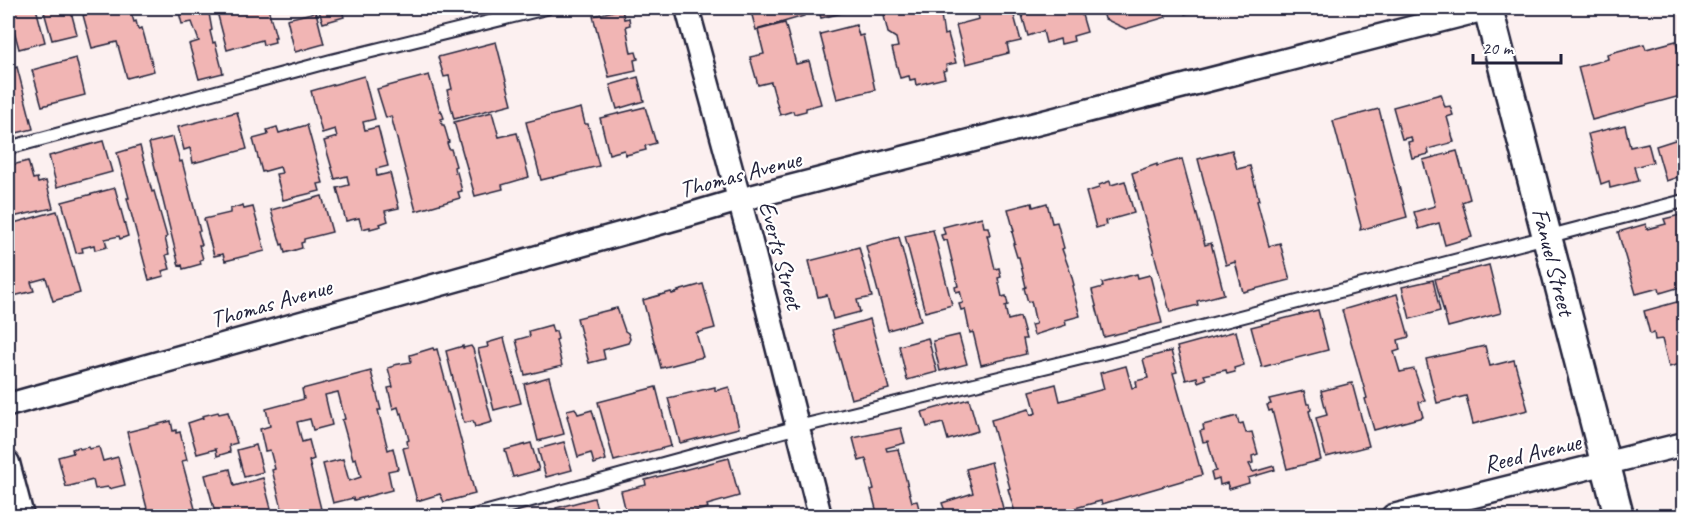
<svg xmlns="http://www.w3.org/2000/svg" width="1692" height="524" font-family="Caveat,sans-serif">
<rect width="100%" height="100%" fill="#fcf0f0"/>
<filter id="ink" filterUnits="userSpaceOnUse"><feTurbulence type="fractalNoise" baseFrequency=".0167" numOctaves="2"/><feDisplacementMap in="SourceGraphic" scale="12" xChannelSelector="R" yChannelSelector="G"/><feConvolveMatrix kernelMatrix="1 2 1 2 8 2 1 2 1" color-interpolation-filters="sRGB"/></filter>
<g filter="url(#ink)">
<!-- building -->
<g fill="#f1b5b4" stroke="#22223b" stroke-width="1.5">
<polygon points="8,8 36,8 45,42 19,49"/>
<polygon points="43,8 70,8 77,34 52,40"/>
<polygon points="85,8 133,8 134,11 131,12 134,22 136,21 138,29 142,28 154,71 127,78 117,42 92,48 83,15 87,14"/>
<polygon points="163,8 208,8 212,30 210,31 213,43 215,42 223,73 199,79 189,44 199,41 192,22 182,24 178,9 164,12"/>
<polygon points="216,8 268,8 276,37 274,37 275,42 263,45 262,40 227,50"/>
<polygon points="330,8 341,8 344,17 323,23 319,11"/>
<polygon points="750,8 801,8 804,16 756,30"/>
<polygon points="818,8 863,8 821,18"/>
<polygon points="887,8 940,8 944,35 948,34 956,63 946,65 947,70 943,71 945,78 916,85 915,79 910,80 909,76 900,78 892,48 898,47 896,38 888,33 884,16 888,10"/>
<polygon points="1005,8 1012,8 1021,41 1007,44 1009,53 966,64 956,25 979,19 978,15"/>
<polygon points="1020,8 1080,8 1087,32 1073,36 1074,41 1061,44 1060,39 1046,43 1043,31 1028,36"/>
<polygon points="1102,8 1164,8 1166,17 1126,29 1105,19"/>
<polygon points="1183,8 1207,8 1185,14"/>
<polygon points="622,9 624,19 629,18 630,25 626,26 631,53 636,52 638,59 634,60 636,71 609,77 593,16"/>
<polygon points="316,12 324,44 295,52 287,19"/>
<polygon points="785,23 796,64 809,61 821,104 806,108 806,111 794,114 793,111 780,115 771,82 758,85 750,57 764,54 758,30"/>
<polygon points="856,25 859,36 863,35 875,90 837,99 820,34"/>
<polygon points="8,29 13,51 8,52"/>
<polygon points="1676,41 1684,74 1684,95 1592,120 1578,67 1608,59 1607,54 1644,44 1646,49"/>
<polygon points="496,42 512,104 454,119 447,90 452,89 449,76 444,77 438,57"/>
<polygon points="76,58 85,95 42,106 32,70"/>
<polygon points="17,67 33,129 8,135 8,70"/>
<polygon points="429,75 440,111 441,110 444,118 441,119 442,125 444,125 449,142 447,143 449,149 451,149 456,166 454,167 455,173 457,172 462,191 458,192 460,198 416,211 391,116 386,118 377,89"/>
<polygon points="364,76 375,119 363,122 365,130 378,127 388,166 376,169 377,176 390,173 399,208 385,211 388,221 380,224 381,226 370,229 370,227 362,229 359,218 346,221 337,188 349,185 347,176 335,179 324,141 337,137 335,129 322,133 311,91"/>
<polygon points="638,77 644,101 617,109 610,85"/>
<polygon points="1441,94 1445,107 1450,106 1453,115 1447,117 1454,142 1428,149 1429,154 1412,158 1408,142 1412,141 1411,137 1402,139 1393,107"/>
<polygon points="645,107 656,143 645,146 646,150 626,155 624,150 609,154 600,118"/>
<polygon points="581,108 585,124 588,124 599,166 541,180 526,122"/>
<polygon points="1379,109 1407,217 1360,230 1361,226 1333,121"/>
<polygon points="237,112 247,149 193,163 190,148 184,150 178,127"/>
<polygon points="492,112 499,137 517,133 529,177 502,185 503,189 475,196 454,122"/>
<polygon points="307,125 323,183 318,184 320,191 283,200 276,174 282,173 280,167 262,172 253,139 268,135 267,130 277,127 279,133"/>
<polygon points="1625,125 1630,147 1648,143 1653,162 1634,167 1638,181 1610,188 1609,181 1601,184 1588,134"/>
<polygon points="173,137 180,162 182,161 200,231 198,231 202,245 199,245 203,259 200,260 201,264 183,269 182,265 179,266 149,143"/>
<polygon points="1681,138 1683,145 1684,144 1684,175 1666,181 1656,146"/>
<polygon points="103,141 112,172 57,187 49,156"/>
<polygon points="140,146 152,192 154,191 167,237 165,238 169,254 166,255 170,269 162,271 164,276 149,280 127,198 129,198 117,153"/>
<polygon points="1232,150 1237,169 1250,166 1259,200 1257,201 1269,246 1280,243 1290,280 1243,292 1235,262 1226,265 1198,159"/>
<polygon points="1457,151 1470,199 1462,202 1472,237 1445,245 1439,223 1419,229 1414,212 1435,206 1423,160"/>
<polygon points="1182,159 1205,245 1211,243 1224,294 1197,301 1198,305 1170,312 1132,173 1157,164 1157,166"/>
<polygon points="28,161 33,179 37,178 38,183 46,181 53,208 8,218 8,166"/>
<polygon points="1110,181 1111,185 1125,181 1134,213 1105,221 1106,225 1096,228 1086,192 1099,188 1099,185"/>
<polygon points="115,188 128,236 120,239 119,236 105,239 107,247 95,250 94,245 82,248 83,252 76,253 62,202"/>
<polygon points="322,196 332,232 304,239 304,242 301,243 302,248 285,253 283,244 281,245 271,210"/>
<polygon points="1032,203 1033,207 1047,203 1052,223 1057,222 1064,248 1062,249 1071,274 1074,285 1072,286 1080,316 1065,320 1066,325 1034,335 1031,325 1036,324 1031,301 1028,302 1024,288 1026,287 1019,257 1017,257 1013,244 1015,243 1012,232 1014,231 1008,209"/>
<polygon points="243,205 244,209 253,207 265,251 225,261 223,254 214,256 204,219 230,213 230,209"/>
<polygon points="57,211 80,293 53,301 46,278 31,282 34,291 9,297 8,235 13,233 10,224"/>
<polygon points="1684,214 1684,286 1660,293 1659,288 1636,294 1618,232 1646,224 1647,229 1666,224 1664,219"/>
<polygon points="982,217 984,227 988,227 990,235 987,235 995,269 999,268 1001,277 998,278 1002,297 1006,296 1008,305 1005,306 1008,320 1020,317 1026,339 1023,339 1026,354 981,365 973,332 970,333 965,309 961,310 959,304 963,303 960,291 956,292 955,287 958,286 947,240 943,241 941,235 945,234 943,227"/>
<polygon points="933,230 952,305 925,312 905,236"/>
<polygon points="899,237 921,321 888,330 866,246"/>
<polygon points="859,247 872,297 857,300 860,312 833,319 827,295 818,297 809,261 837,254 837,253"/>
<polygon points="1489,265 1501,313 1448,327 1435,279"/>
<polygon points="1137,274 1138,278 1150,275 1162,323 1104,337 1092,290 1103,287 1102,283"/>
<polygon points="1433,280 1440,311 1410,319 1402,287"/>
<polygon points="703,284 715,328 696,333 703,357 661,368 643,300 671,292 672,294 679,292 678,291"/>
<polygon points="1397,294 1409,337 1398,340 1400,350 1394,352 1400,372 1414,369 1425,401 1419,402 1423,417 1374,430 1365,399 1367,398 1342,310"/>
<polygon points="1684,300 1684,363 1669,367 1662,339 1655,340 1654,333 1650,334 1644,311"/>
<polygon points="617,308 625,331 628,333 630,339 628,343 603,350 605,359 589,363 577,318"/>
<polygon points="1318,310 1328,350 1262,367 1251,327"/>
<polygon points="870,319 889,389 851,399 832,330"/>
<polygon points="551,325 553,332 556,331 558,339 556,340 562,366 525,375 516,340 530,336 529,331"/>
<polygon points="1236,331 1244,365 1234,368 1235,372 1227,374 1226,370 1204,375 1206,379 1198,382 1197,377 1186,380 1177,347"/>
<polygon points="959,335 967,364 940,371 933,341"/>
<polygon points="504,338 521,403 494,410 478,349 488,347 487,343"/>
<polygon points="928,338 937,372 907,380 899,346"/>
<polygon points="463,346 463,348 471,346 473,349 492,422 475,427 473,421 464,423 446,351"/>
<polygon points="1485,346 1490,366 1514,360 1528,410 1473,424 1466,396 1437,403 1426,359"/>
<polygon points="433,348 434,350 437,349 475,494 444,502 440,494 417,501 403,448 408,447 407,441 409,440 402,413 400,414 398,407 393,409 388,388 393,387 388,368 394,366 394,365 411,362 410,355"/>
<polygon points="1171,351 1177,372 1173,373 1202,475 1102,504 1101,501 1046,516 1016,516 1008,489 1010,488 991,420 1029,409 1031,415 1036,413 1030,391 1056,384 1060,401 1104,389 1100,373 1126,366 1132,388 1137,387 1136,381 1148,378 1143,359"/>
<polygon points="371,371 381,410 378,410 388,450 393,448 398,469 388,471 392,490 354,500 353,498 333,503 323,464 343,459 349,481 361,477 356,458 353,459 342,420 345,419 338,392 325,395 332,425 313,430 310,419 297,422 302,442 309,440 314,459 309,461 321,509 293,516 284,516 272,470 275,469 270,450 265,451 260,429 270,426 266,409 304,399 302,389"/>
<polygon points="549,377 564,434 538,441 524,384"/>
<polygon points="1352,383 1369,446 1326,457 1316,418 1327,415 1321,391"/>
<polygon points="656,387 671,446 614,461 598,402"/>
<polygon points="715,387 715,391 729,387 739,428 680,443 668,398"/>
<polygon points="1304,391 1307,404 1310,404 1311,410 1309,411 1321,460 1287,469 1272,410 1269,411 1267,405 1271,404 1269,399"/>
<polygon points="969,399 978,431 948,440 943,423 927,427 922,412"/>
<polygon points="575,408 578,414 592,410 606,460 594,464 591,453 578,457 567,416 568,416 567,410"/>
<polygon points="218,412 219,414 228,412 237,443 229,445 230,452 217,456 216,449 197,454 188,423 203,418 202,416"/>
<polygon points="1237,416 1239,424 1243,423 1246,433 1252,432 1258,454 1252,456 1253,463 1249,464 1253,472 1274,466 1275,470 1248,478 1249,483 1229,489 1227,483 1220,485 1219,478 1213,480 1211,472 1216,471 1208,441 1203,442 1200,431 1204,430 1203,425"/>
<polygon points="171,421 173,431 176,430 176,433 180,432 187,460 182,461 197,516 149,516 127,432"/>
<polygon points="901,428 905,443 886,448 887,451 898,449 912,502 917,501 921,516 883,516 882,512 877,513 871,490 874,489 866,459 859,461 853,438"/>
<polygon points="564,442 572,470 546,477 538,449"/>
<polygon points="531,443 539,470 513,477 505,450"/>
<polygon points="256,445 263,472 244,477 237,450"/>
<polygon points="79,447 80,449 88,447 89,449 99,447 103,461 118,457 125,485 109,489 108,487 95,489 93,480 66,487 58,457 73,453 72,449"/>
<polygon points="729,458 739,496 707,505 708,508 676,516 627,516 621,491 646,485 645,480"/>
<polygon points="991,462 1005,516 947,516 942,503 973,493 966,469"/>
<polygon points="230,469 234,486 263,478 273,516 213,516 216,516 205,475"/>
<polygon points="594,498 599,516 558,516 556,508"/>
</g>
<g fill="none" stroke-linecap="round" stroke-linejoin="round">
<!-- service casing -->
<g stroke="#22223b" stroke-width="16">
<g id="service">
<polyline points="8,148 331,61 546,8"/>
<polyline points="473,516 798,427 1102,353 1684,201"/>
</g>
</g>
<!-- minor casing -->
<g stroke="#22223b" stroke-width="27">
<g id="minor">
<polyline points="687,8 750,239 820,516"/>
<polyline points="8,405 688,215 739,200 1489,8"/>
<polyline points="8,463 22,516"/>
<polyline points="1393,516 1684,444"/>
</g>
</g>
<!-- tertiary casing -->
<g stroke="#22223b" stroke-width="33">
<g id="tertiary">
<path id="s1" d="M 1488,8 L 1619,516"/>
</g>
</g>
<!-- service -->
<use href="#service" stroke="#fff" stroke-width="12"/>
<!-- minor -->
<use href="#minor" stroke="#fff" stroke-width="22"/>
<!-- tertiary -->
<use href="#tertiary" stroke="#fff" stroke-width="28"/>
</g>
</g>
<g text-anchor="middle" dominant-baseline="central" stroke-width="4.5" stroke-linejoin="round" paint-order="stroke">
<!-- street labels -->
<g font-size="24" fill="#22223b" stroke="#fff">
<text transform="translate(740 174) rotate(-15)">Thomas Avenue</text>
<text transform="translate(781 255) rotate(75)">Everts Street</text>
<text stroke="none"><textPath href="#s1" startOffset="262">Fanuel Street</textPath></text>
<text transform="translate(271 303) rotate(-16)">Thomas Avenue</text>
<text transform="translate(1532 453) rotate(-14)">Reed Avenue</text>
</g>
</g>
<!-- margin -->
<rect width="1692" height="524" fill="none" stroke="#fff" stroke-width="30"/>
<rect x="15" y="15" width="1662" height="494" fill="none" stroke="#22223b" stroke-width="2" filter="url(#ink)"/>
<!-- scale -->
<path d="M1473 54v9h88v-9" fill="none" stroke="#22223b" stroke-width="3"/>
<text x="1482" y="54" font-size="18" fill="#22223b" stroke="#ffffff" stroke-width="4.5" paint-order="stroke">20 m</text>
</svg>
